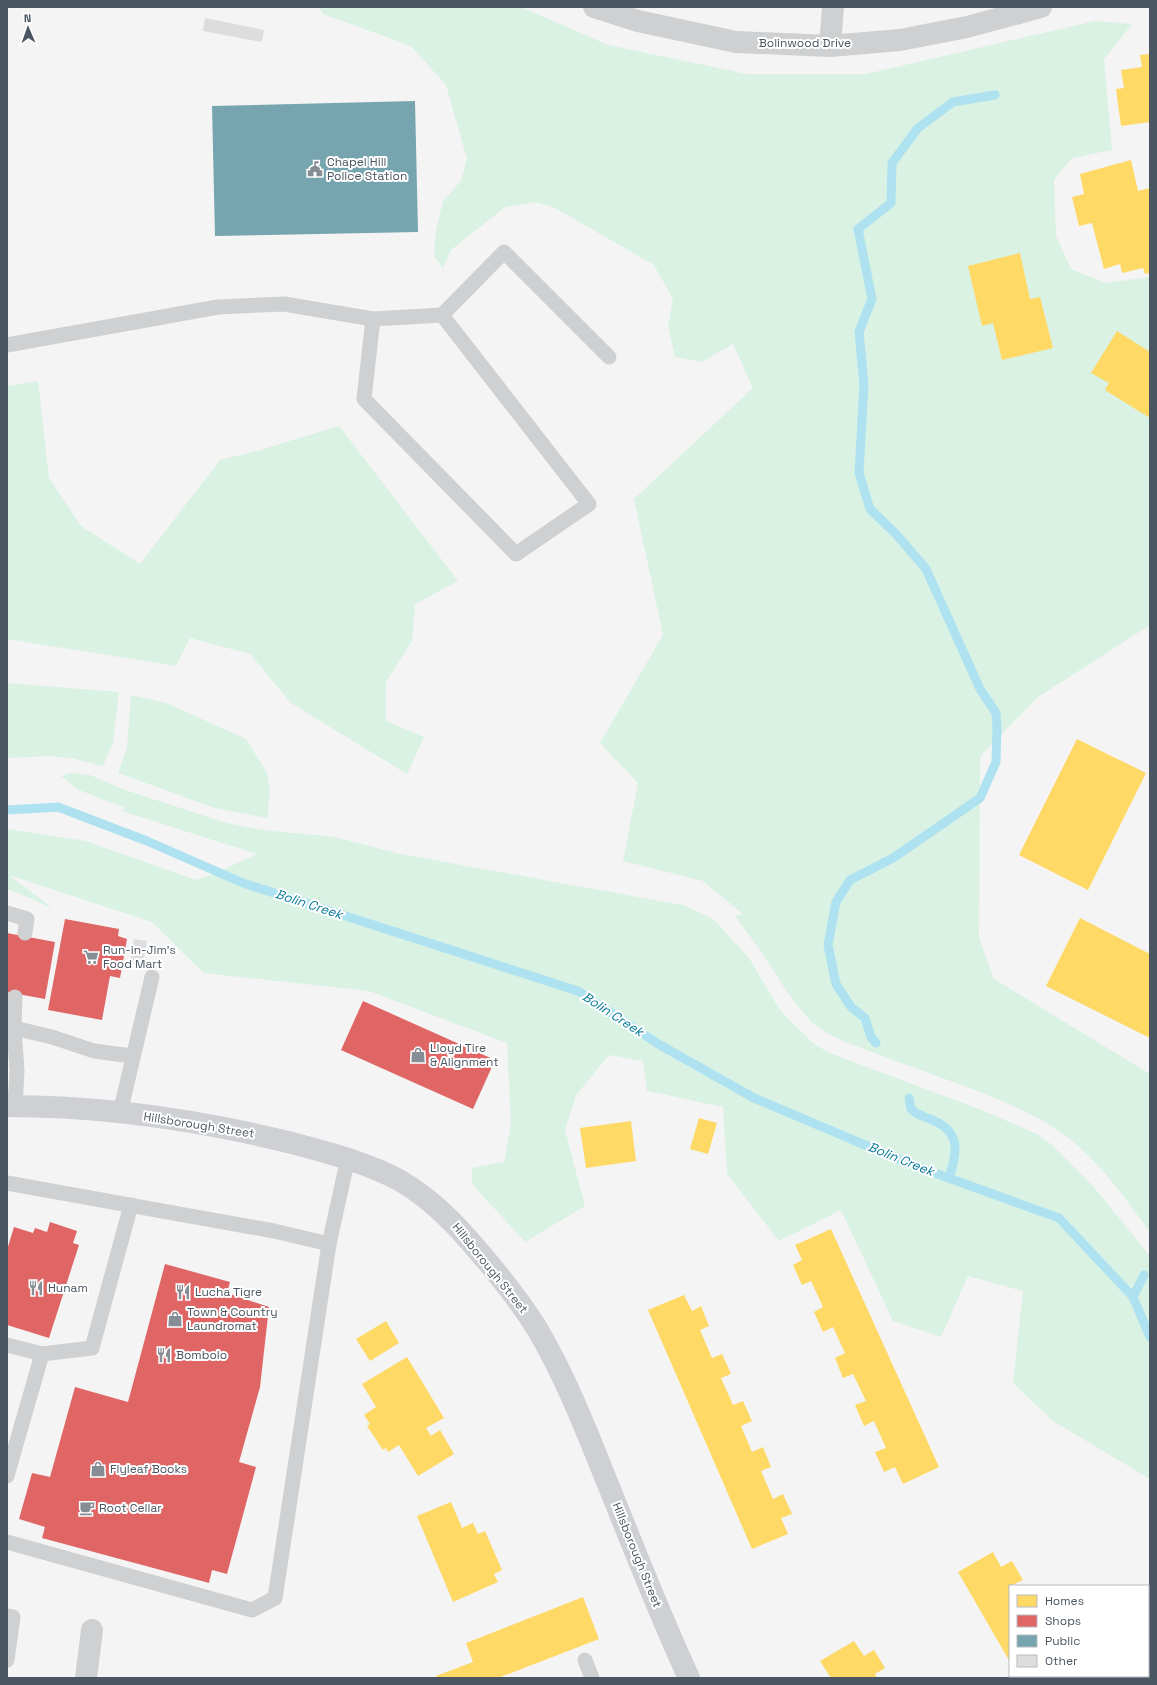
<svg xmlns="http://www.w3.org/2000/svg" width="1157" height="1685" font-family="'Space Grotesk',sans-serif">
<rect width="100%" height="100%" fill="#f4f4f4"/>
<!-- green -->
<g fill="#d9f2e3">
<path d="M 319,7 L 521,7 L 608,45 L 747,74 L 866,74 L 1095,21 L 1132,24 L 1104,59 L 1112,150 L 1072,158 L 1054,180 L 1056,236 L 1071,269 L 1106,283 L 1150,277 L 1150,625 L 1038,697 L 980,756 L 979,938 L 994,979 L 1150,1074 L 1150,1232 C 1123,1195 1095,1155 1056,1129 C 1022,1107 983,1093 945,1079 C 911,1067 878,1054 845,1042 L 827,1033 L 811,1022 L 787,992 L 760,950 L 735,916 L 743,914 L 703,881 L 623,861 L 638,783 L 600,743 L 663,635 L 634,499 L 753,388 L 733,344 L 702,362 L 675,357 L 668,327 L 673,299 L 654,265 L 555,208 L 535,202 L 505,207 L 451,250 L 443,268 L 434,256 L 436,231 L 443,201 L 461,181 L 467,159 L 446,85 L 411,46 L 323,14 Z"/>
<polygon points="38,381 49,478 81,526 140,564 220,460 257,451 339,426 458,581 415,604 412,641 386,682 386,721 424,737 407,774 291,703 250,654 190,638 176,666 7,639 7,386"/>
<polygon points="7,683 119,692 113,742 103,766 75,759 52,756 7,758"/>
<polygon points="131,695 166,703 246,739 267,773 270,793 267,818 215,808 118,773 127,748"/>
<polygon points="71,773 90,775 125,790 227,823 263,830 335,837 400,854 683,905 713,919 749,958 778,1007 789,1020 812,1042 827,1052 979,1109 1037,1134 1052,1145 1093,1186 1150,1256 1150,1479 1053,1421 1013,1383 1023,1291 968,1276 941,1337 893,1321 841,1210 779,1241 727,1174 723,1107 647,1091 643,1061 609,1055 576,1095 565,1130 585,1206 525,1242 472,1184 472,1168 504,1162 511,1125 507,1043 369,991 204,973 152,922 9,875 46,903 52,909 30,898 7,889 7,829 86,841 196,880 214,874 257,854 122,811 125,808 79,790 61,776"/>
</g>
<!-- homes -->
<g fill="#ffd966">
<polygon points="1150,54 1150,122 1121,126 1116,89 1124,88 1121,70 1142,67 1140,55"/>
<polygon points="1131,160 1138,191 1150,188 1150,273 1145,274 1143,268 1122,273 1120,264 1104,269 1092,223 1079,226 1072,197 1084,194 1080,174"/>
<polygon points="1020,253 1030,299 1040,297 1053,348 1002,360 993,323 982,326 968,266"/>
<polygon points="1117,331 1150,352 1150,418 1105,390 1109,383 1091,373"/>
<polygon points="1077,739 1146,773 1088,890 1019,855"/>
<polygon points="1080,918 1150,954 1150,1038 1046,986"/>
<polygon points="699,1118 717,1123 708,1154 690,1149"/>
<polygon points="631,1121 636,1161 586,1168 580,1128"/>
<polygon points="831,1229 939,1467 903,1484 895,1467 884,1472 875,1452 886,1448 874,1421 864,1426 855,1405 866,1401 853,1374 843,1378 835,1358 845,1353 833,1327 823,1332 814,1312 823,1307 811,1281 802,1285 793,1265 802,1260 795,1245"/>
<polygon points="684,1295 692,1311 701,1306 709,1326 700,1330 712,1358 722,1354 731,1374 721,1378 733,1405 743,1401 751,1419 752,1421 741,1426 752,1452 763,1447 771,1467 761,1471 773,1499 783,1494 792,1514 781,1518 788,1534 752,1549 648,1310"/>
<polygon points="386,1321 399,1343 370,1361 356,1339"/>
<polygon points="407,1357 444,1418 426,1428 431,1436 440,1430 454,1454 418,1476 399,1445 388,1452 386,1448 383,1450 367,1426 370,1424 364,1415 376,1407 362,1384"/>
<polygon points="451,1502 462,1528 473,1523 478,1534 485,1531 502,1570 494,1574 498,1582 453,1602 417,1516"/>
<polygon points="993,1552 1001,1567 1012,1561 1023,1580 1010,1586 1010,1662 958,1572"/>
<polygon points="583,1597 599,1639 498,1678 437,1678 436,1676 473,1662 466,1643"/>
<polygon points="854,1641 864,1656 874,1650 885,1668 875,1674 877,1678 831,1678 820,1661"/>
<polygon points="1018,1676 1064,1676 1065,1678 1019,1678"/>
</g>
<!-- shops -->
<g fill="#e06666">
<polygon points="65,919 119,929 118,936 127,939 120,978 110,976 102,1020 48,1010"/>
<polygon points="7,933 55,942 45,999 7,992"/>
<polygon points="363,1001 495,1060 473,1109 341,1050"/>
<polygon points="50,1222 77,1231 73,1243 79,1245 49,1338 7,1325 7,1250 14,1227 33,1233 35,1228 47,1232"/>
<polygon points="165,1264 230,1282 227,1293 269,1307 260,1387 239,1462 256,1467 227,1574 212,1570 209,1583 42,1538 45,1527 19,1519 32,1473 50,1477 75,1387 128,1402"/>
</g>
<!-- public -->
<polygon fill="#76a5af" points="415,101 418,232 215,236 212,106"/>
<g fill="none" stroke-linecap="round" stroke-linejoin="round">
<!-- stream -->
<g stroke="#aee2f0" stroke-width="9">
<polyline points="7,810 58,807 147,841 243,883 578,991 660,1045 754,1098 910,1164 1059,1218 1133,1297 1150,1337"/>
<polyline points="876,1043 871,1037 865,1018 851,1007 836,984 828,945 836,902 850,880 893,858 980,798 996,762 997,727 996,713 980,689 926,569 896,534 870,509 859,473 864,384 859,332 872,299 858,229 891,203 892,163 918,128 953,102 995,95"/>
<path d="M 909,1098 L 911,1109 C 917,1115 922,1116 930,1119 C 961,1131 958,1151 949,1178"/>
<polyline points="1133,1297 1144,1275"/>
</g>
</g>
<!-- building -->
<g fill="#ddddde">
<polygon points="205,18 264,30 262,42 203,31"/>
<polygon points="134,939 147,941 143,963 130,960"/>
</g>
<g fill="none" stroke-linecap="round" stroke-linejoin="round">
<!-- lane -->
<g stroke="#ced0d2" stroke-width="15">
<polyline points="373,319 364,399 516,554 589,504 442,315 504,252 609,357"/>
<polyline points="7,345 218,307 284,304 373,319 442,315"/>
<polyline points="7,913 27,919 25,933"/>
<polyline points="7,1025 14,1028 52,1037 94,1051 132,1056"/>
<polyline points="15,1106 17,1071 14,1028 15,997"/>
<polyline points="120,1113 152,977"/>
<polyline points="7,1183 274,1231 329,1244"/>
<polyline points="7,1345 42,1354 92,1348 131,1205"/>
<polyline points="7,1476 42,1354"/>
<polyline points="7,1542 252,1610 275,1598 329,1244 348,1158"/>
<polyline points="7,1616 13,1617 7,1660"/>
<polyline points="585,1660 592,1678"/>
</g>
<!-- street -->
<g stroke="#ced0d2" stroke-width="22">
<polyline points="594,7 638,21 736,42 830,46 900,40 967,27 1041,7"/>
<polyline points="830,46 833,7"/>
<polyline points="86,1678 92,1630"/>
</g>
<!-- secondary -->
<path stroke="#ced0d4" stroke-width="22" d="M 7,1106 C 103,1106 199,1120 292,1143 C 329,1153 365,1162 399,1180 C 439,1203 467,1237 496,1272 C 511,1291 527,1311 539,1332 C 564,1375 583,1422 601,1467 C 630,1538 657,1609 689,1678"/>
</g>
<!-- icons -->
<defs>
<g id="civic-bare" transform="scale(1.2)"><path d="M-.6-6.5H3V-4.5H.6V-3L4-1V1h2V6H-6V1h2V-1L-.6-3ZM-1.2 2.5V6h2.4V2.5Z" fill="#868d94" stroke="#fff" stroke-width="2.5" paint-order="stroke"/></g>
<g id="supermarket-bare" transform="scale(1.2)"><path d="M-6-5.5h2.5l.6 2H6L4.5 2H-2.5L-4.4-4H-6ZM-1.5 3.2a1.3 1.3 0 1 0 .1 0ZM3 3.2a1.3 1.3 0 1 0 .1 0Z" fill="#868d94" stroke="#fff" stroke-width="2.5" paint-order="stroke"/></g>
<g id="shop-bare" transform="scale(1.2)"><path d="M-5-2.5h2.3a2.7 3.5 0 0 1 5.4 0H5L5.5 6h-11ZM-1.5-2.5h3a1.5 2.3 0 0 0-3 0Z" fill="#868d94" stroke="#fff" stroke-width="2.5" paint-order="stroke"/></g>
<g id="restaurant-bare" transform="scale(1.2)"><path d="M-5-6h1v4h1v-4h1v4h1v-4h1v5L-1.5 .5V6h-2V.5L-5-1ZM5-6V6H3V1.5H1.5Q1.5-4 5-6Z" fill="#868d94" stroke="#fff" stroke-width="2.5" paint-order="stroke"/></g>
<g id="cafe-bare" transform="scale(1.2)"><path d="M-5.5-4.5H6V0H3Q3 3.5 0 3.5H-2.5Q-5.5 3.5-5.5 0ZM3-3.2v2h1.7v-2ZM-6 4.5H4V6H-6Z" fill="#868d94" stroke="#fff" stroke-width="2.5" paint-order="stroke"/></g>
</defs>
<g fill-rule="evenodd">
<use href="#civic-bare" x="315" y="169"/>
<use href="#supermarket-bare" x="91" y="957"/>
<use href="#shop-bare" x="418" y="1055"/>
<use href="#restaurant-bare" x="36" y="1288"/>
<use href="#restaurant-bare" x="183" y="1292"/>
<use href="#shop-bare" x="175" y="1319"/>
<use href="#restaurant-bare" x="164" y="1355"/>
<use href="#shop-bare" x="98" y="1469"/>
<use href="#cafe-bare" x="87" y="1508"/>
</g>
<g text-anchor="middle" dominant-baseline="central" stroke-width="4" stroke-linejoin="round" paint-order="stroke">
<!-- street labels -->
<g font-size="12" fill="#4a5661" stroke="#fff">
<text x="805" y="43">Bolinwood Drive</text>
<text transform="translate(199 1125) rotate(9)">Hillsborough Street</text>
<text transform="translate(490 1268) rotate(51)">Hillsborough Street</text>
<text transform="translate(637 1555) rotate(68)">Hillsborough Street</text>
</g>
<!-- poi labels -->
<g font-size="12" fill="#4a5661" stroke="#fff" text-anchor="start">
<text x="327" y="162">Chapel Hill<tspan x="327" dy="14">Police Station</tspan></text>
<text x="103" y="950">Run-in-Jim's<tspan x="103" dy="14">Food Mart</tspan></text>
<text x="430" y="1048">Lloyd Tire<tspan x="430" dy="14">&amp; Alignment</tspan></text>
<text x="48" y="1288">Hunam</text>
<text x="195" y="1292">Lucha Tigre</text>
<text x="187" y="1312">Town &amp; Country<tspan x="187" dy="14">Laundromat</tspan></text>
<text x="176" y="1355">Bombolo</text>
<text x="110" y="1469">Flyleaf Books</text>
<text x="99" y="1508">Root Cellar</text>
</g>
<!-- water labels -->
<g font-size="13" font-style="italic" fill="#0c7c9b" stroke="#fff">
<text transform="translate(309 904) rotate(18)">Bolin Creek</text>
<text transform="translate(613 1014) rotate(33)">Bolin Creek</text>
<text transform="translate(901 1159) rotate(22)">Bolin Creek</text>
</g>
</g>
<!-- border -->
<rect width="1157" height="1685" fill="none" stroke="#4a5661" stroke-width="16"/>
<!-- legend -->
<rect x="1009" y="1585" width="140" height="92" fill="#ffffff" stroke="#b7bbc0"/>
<rect x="1017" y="1595" width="20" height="12" fill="#ffd966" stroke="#b7bbc0"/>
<text x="1045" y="1605" font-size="12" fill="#4a5661">Homes</text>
<rect x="1017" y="1615" width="20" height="12" fill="#e06666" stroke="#b7bbc0"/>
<text x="1045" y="1625" font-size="12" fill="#4a5661">Shops</text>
<rect x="1017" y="1635" width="20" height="12" fill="#76a5af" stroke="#b7bbc0"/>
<text x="1045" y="1645" font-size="12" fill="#4a5661">Public</text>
<rect x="1017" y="1655" width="20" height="12" fill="#ddddde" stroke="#b7bbc0"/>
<text x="1045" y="1665" font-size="12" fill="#4a5661">Other</text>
<!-- north arrow -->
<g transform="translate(28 28) rotate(358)" stroke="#ffffff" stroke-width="3" paint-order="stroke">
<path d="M0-3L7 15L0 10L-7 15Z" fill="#4a5661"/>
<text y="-6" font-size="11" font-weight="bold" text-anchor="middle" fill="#4a5661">N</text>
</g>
</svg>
